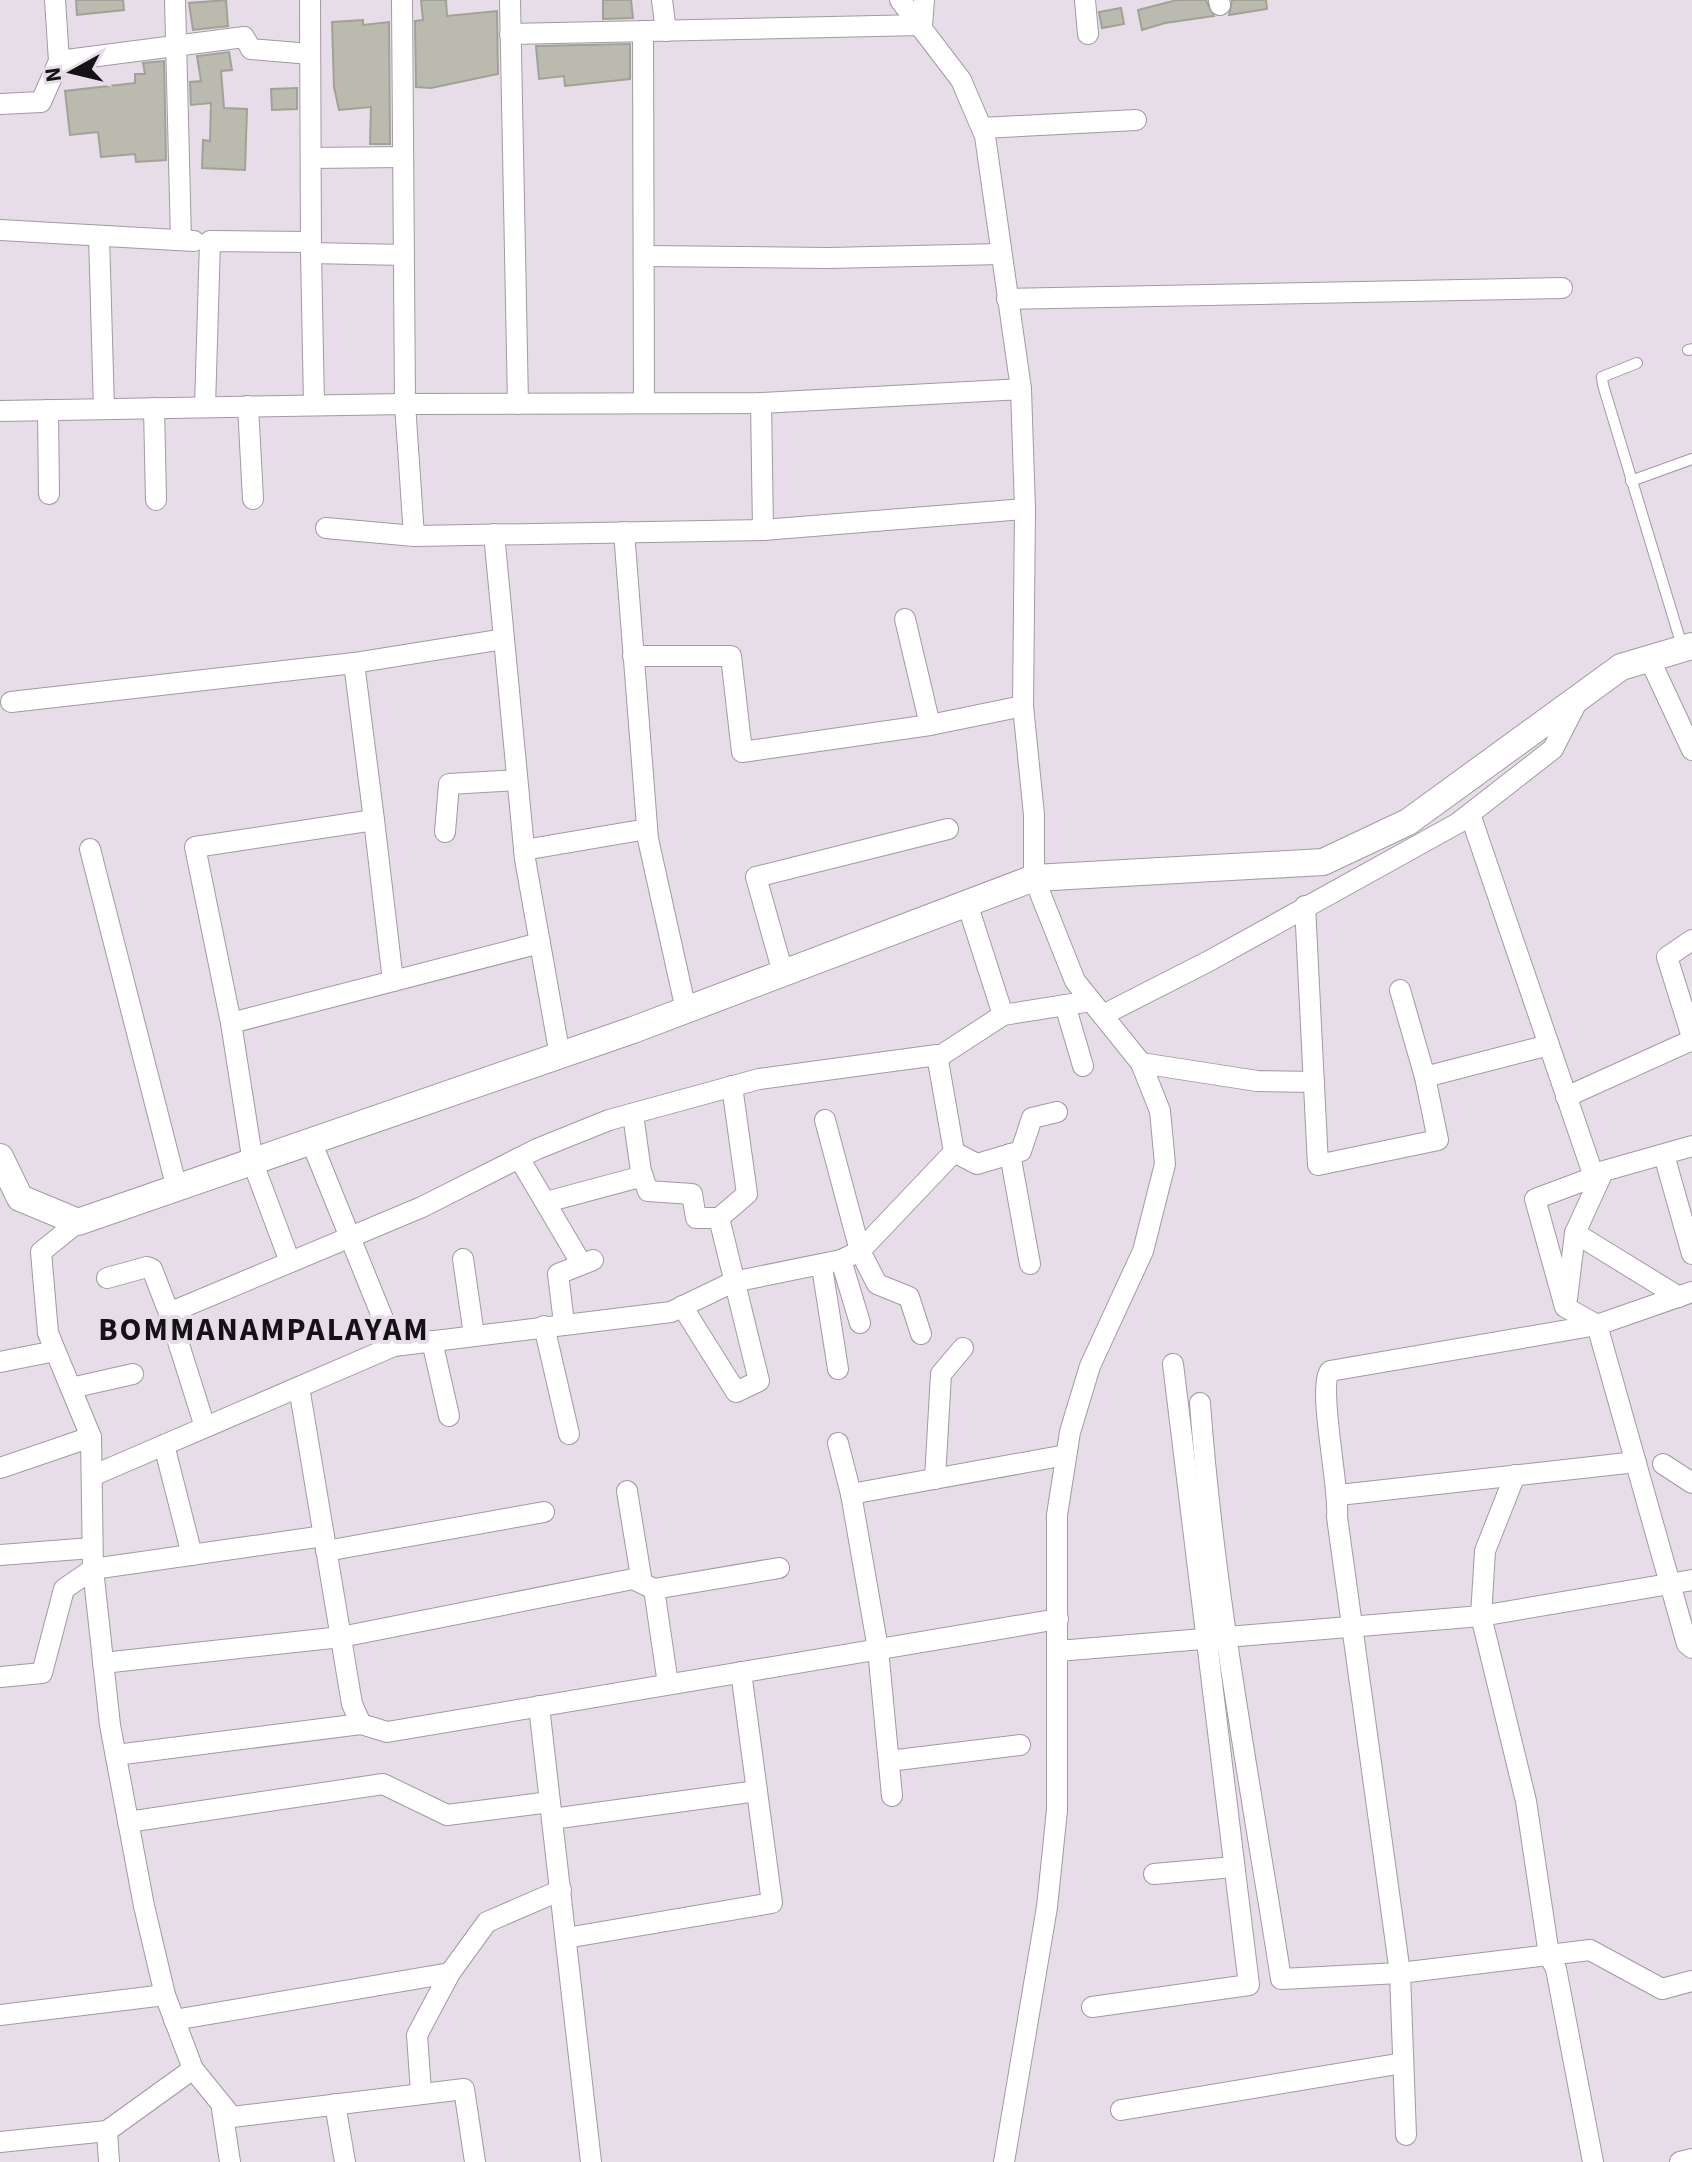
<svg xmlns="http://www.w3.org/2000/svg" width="1692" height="2162" font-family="'Source Sans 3',sans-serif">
<rect width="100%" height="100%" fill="#e6dde8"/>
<!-- building -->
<g fill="#babbae" stroke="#a1a296" stroke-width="2">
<polygon points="76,0 123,0 124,10 77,15"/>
<polygon points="226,0 228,26 193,30 189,3"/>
<polygon points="421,0 446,0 447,16 497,11 498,74 431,88 416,87 415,21 423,20"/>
<polygon points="603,0 631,0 633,18 603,19"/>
<polygon points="1177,0 1206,0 1214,16 1165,23 1142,30 1138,10"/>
<polygon points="1232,0 1266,0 1267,9 1229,15"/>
<polygon points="1121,8 1124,24 1102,28 1099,12"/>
<polygon points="363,20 363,25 389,22 390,144 370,144 371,107 339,110 334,87 332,22"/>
<polygon points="630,44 630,79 565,86 564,76 539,79 536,46"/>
<polygon points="229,52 232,70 221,71 224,108 247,109 245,170 202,168 203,140 210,141 211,103 191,105 190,82 201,81 197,56"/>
<polygon points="164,61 166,160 136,162 135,154 101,157 98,132 70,135 65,91 135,83 135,74 145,74 143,63"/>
<polygon points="297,88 297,109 272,110 271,89"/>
</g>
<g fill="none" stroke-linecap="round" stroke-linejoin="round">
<!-- service casing -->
<g stroke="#a299a4" stroke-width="12">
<g id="service">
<polyline points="1688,350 1692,349"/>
<polyline points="1637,363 1602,377 1603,385 1682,646"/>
<polyline points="1631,481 1692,459"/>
</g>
</g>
<!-- minor casing -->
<g stroke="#a299a4" stroke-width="22">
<g id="minor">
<polyline points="175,0 181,240"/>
<polyline points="310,0 311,253 404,255"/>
<polyline points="402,0 405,404 761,403 1021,389 1025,509 1023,706 1034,815 1034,878 1075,981 1141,1063 1160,1111 1165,1164 1143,1251 1090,1366 1070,1432 1057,1515 1057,1810 1047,1907 1004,2162"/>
<polyline points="510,0 518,404"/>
<polyline points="662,0 666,31"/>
<polyline points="900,0 961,80 985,136 1021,389"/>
<polyline points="1085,0 1088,34"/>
<polyline points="1219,0 1220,5"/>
<polyline points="643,31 644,403"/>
<polyline points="510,34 922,25 924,0"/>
<polyline points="59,61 244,37 251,49 310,54"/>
<polyline points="0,104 41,102 59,61 55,0"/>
<polyline points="982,128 1136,120"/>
<polyline points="311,158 403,157"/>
<polyline points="0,230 194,241"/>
<polyline points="99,236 104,409"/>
<polyline points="311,253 314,404"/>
<polyline points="644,256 829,258 1001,254"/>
<polyline points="1007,299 1562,288"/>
<polyline points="761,403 763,530"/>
<polyline points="248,406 253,499"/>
<polyline points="205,407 210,241 311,242"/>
<polyline points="154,408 156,500"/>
<polyline points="48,410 49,494"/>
<polyline points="0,411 405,404 414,536 763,530 1025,509"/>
<polyline points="326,528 414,536"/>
<polyline points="624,532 648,839 686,1010"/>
<polyline points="494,534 525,859 560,1056"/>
<polyline points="905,619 930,725"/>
<polyline points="633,656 731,656 742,752 930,725 1023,706"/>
<polyline points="1649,658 1692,750"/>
<polyline points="11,702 354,663"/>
<polyline points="1470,814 1593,1174 1692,1146"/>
<polyline points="374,820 393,981"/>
<polyline points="445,832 449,784 517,780"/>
<polyline points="90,849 177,1189"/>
<polyline points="524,850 647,829"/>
<polyline points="967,903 1003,1015"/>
<polyline points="1305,906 1318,1165 1438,1140 1425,1077 1400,990"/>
<polyline points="1692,940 1667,957 1692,1037"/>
<polyline points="783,973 756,877 948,829"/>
<polyline points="1065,1005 1083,1066"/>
<polyline points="1103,1015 1209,961 1458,823 1553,749 1578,700"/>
<polyline points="231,1023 540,943"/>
<polyline points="937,1058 1003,1015 1091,1001"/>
<polyline points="1141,1063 1257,1081 1314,1082"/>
<polyline points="1425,1077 1549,1045"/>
<polyline points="1566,1097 1692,1040"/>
<polyline points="633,1114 641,1172 648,1191 692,1194 696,1218 719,1218 747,1194 732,1086"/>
<polyline points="825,1120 860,1251 877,1284 909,1297 921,1334"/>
<polyline points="311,1141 394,1346"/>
<polyline points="954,1152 977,1164 1021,1151 1032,1118 1057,1112"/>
<polyline points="1010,1154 1030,1264"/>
<polyline points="1664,1155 1692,1254"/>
<polyline points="519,1158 581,1263"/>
<polyline points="1602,1174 1535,1199 1565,1307 1597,1325 1687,1644 1692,1648"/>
<polyline points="546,1202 643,1176"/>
<polyline points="78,1222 41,1252 48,1333 91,1437 93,1569 110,1725 144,1906 165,1995 193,2069 107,2131 109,2162"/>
<polyline points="1575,1233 1679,1297"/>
<polyline points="463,1259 474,1335"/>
<polyline points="841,1260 860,1323"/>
<polyline points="290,1262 253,1163 231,1023 195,847 374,820 354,663 504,639"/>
<polyline points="822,1267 838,1369"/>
<polyline points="1567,1299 1575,1233 1602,1174"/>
<polyline points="682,1306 736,1392 759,1381 719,1218"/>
<polyline points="169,1313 205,1427"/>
<polyline points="564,1323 558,1274 593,1260"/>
<polyline points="544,1326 569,1434"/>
<polyline points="432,1341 449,1416"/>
<polyline points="0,1362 55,1351"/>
<polyline points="299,1387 352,1704 361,1724 387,1732 1058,1619"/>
<polyline points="71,1388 133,1374"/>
<path d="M 1200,1403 C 1214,1596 1251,1788 1281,1979 L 1400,1973 L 1590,1950 L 1662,1989 L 1692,1981"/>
<polyline points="838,1443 851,1494"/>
<polyline points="164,1445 192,1555"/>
<polyline points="1663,1464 1692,1483"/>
<polyline points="0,1468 91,1437"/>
<polyline points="1515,1475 1485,1551 1481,1616 1526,1801 1549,1955 1556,1969 1593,2162"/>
<polyline points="92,1476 394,1346 671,1312 733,1282 841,1260 860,1251 954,1152 937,1055 759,1079 609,1120 537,1149 422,1207 169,1313 152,1269 147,1267 107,1278"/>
<polyline points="935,1479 941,1374 963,1348"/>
<polyline points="627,1491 642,1583"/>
<polyline points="1339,1495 1636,1462"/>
<polyline points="326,1551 544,1512"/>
<polyline points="0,1555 92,1548"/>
<polyline points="654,1589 779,1568"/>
<polyline points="1058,1651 1481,1616 1692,1580"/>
<polyline points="103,1663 341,1637 633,1579 654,1589 668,1684"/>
<polyline points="0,1677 42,1673 64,1589 93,1569 324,1536"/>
<polyline points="539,1706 591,2162"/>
<polyline points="116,1755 361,1724"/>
<polyline points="889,1761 1020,1745"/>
<polyline points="892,1796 878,1649 851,1494 1066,1455"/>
<polyline points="552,1819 757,1791"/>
<polyline points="128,1822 383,1784 447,1815 550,1802"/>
<polyline points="1154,1874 1234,1867"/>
<polyline points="566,1938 772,1903 741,1672"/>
<polyline points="1092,2007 1249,1985 1173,1364"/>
<polyline points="0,2015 165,1995"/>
<polyline points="174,2020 450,1973"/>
<polyline points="193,2069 232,2117 464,2089 475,2162"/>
<polyline points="421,2092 417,2035 450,1973 487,1922 561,1890"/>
<polyline points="335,2104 345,2162"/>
<polyline points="222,2109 230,2162"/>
<polyline points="1121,2110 1403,2063"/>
<path d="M 1406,2135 L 1400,1973 L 1337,1517 C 1340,1487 1317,1388 1330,1371 L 1597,1325 L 1692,1292"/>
<polyline points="0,2142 107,2131"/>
<polyline points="1680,2162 1692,2159"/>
</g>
</g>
<!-- tertiary casing -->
<g stroke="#a299a4" stroke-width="28">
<polyline id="tertiary" points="0,1157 20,1198 78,1222 633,1030 1034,878 1323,862 1408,822 1621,667 1692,646"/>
</g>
<!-- service -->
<use href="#service" stroke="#fff" stroke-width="10"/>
<!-- minor -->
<use href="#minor" stroke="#fff" stroke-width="20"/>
<!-- tertiary -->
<use href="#tertiary" stroke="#fff" stroke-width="26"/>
</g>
<g text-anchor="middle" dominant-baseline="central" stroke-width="8" stroke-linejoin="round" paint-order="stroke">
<!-- district labels -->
<g font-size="32" font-weight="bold" letter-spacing="2" fill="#151216" stroke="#e6dde8">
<text x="264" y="1330">BOMMANAMPALAYAM</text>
</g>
</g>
<!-- north arrow -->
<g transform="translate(72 72) rotate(262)" stroke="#e6dde8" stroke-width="6" paint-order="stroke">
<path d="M0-6L14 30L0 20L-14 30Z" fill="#151216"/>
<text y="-12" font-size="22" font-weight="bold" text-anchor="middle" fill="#151216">N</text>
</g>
</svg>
